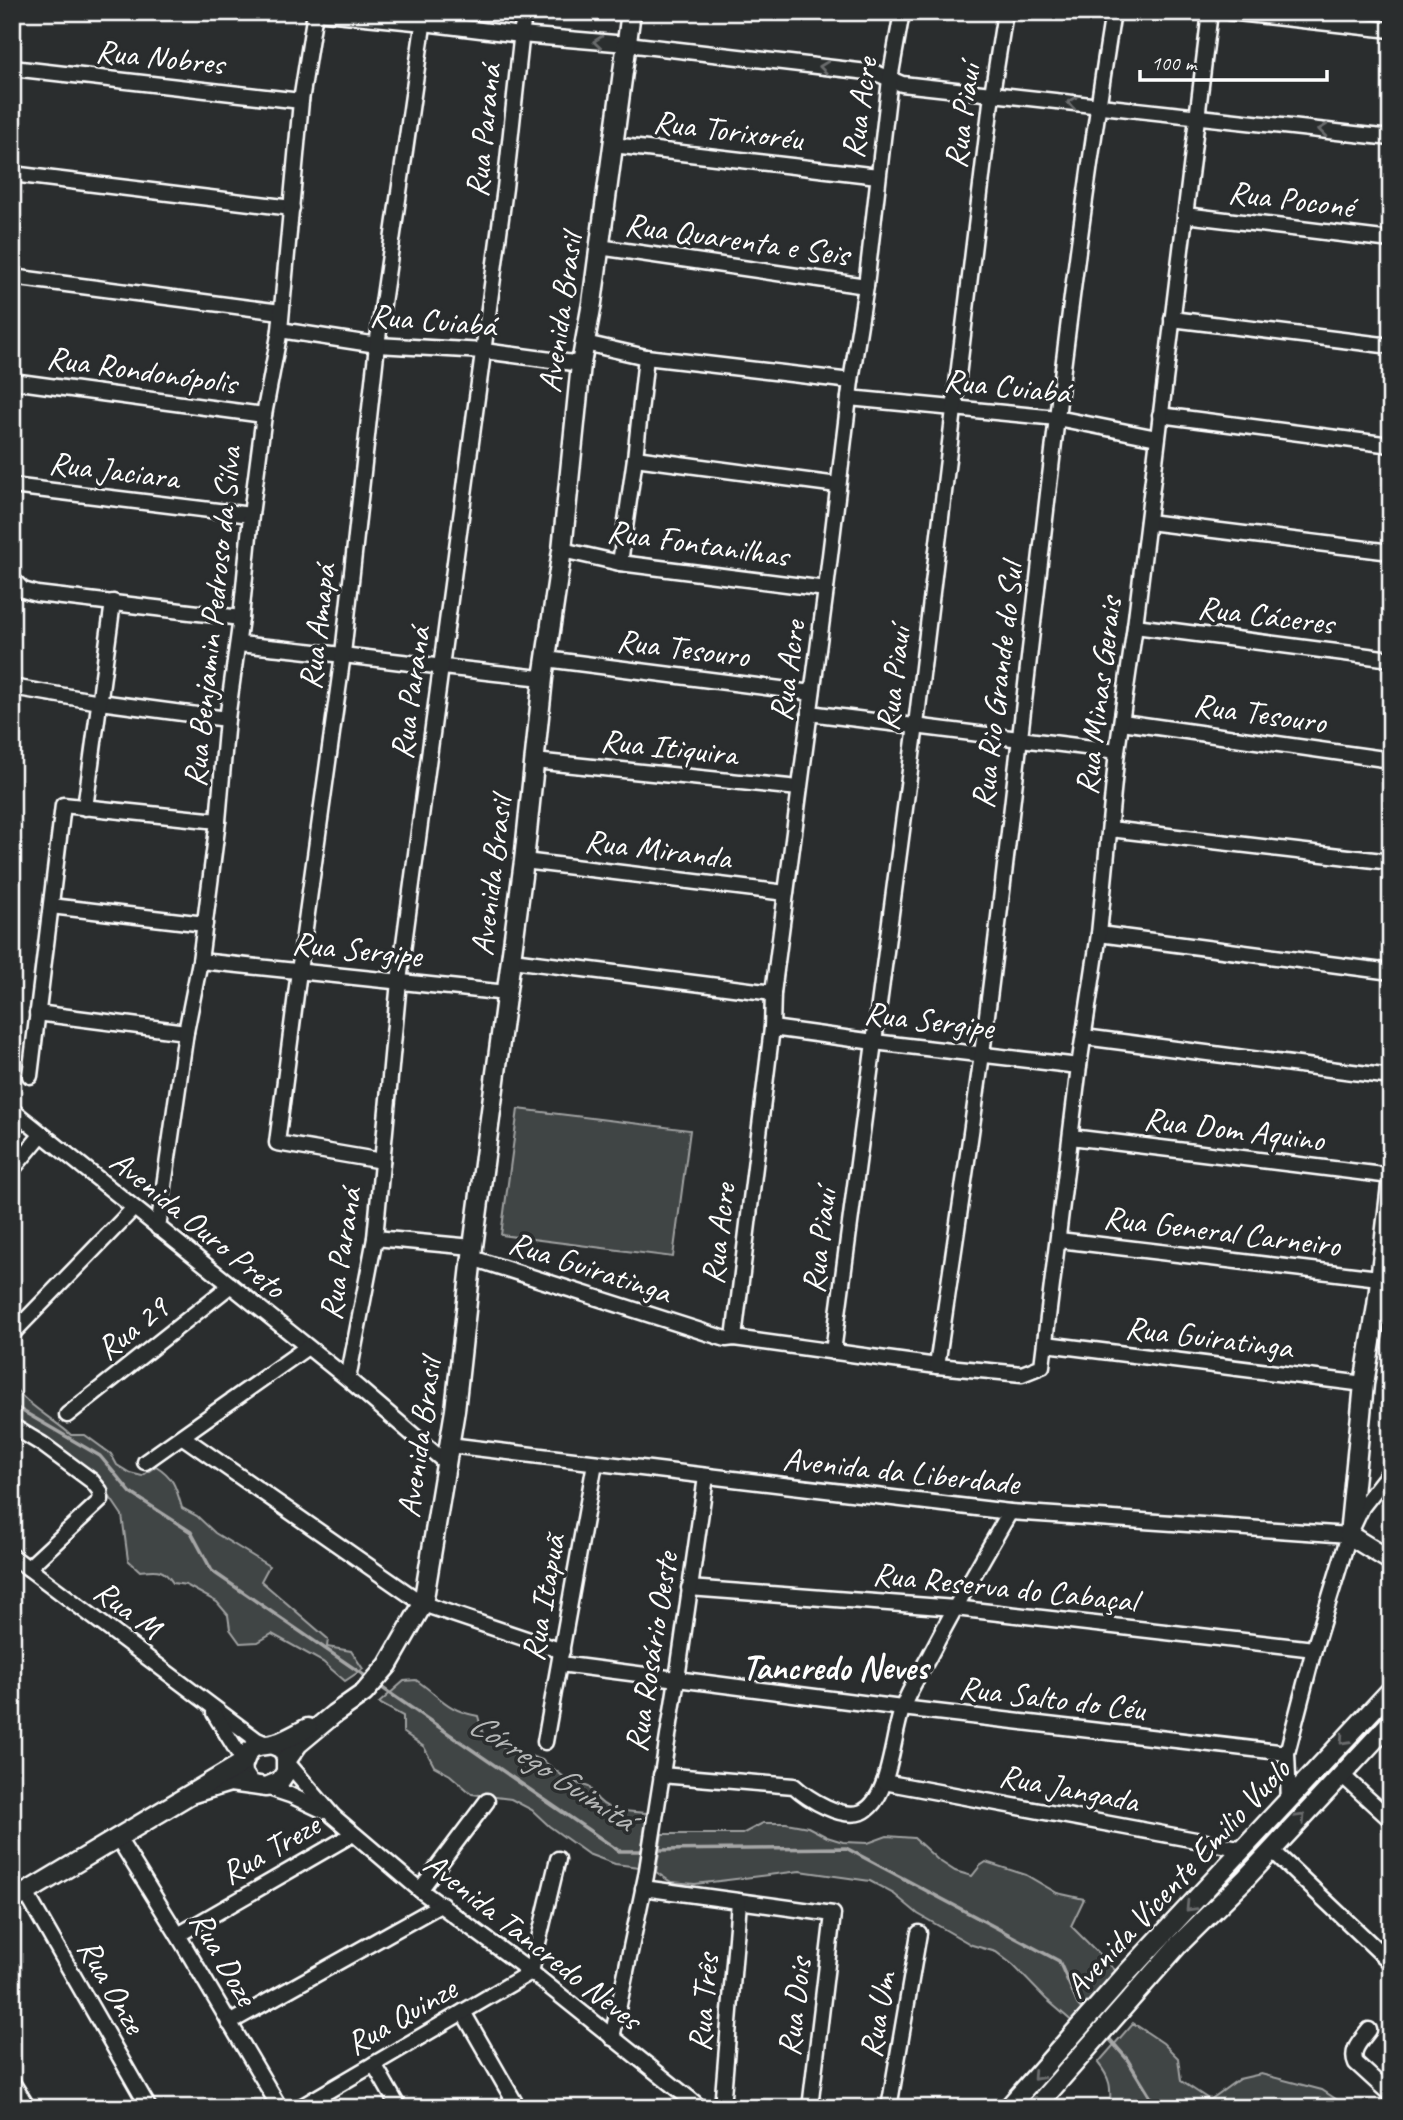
<svg xmlns="http://www.w3.org/2000/svg" width="1403" height="2120" font-family="Caveat,sans-serif">
<rect width="100%" height="100%" fill="#2a2d2e"/>
<filter id="ink" filterUnits="userSpaceOnUse"><feTurbulence type="fractalNoise" baseFrequency=".0143" numOctaves="2"/><feDisplacementMap in="SourceGraphic" scale="14" xChannelSelector="R" yChannelSelector="G"/><feConvolveMatrix kernelMatrix="1 2 1 2 8 2 1 2 1" color-interpolation-filters="sRGB"/></filter>
<g filter="url(#ink)">
<!-- green -->
<g fill="#414445" stroke="#a0a2a2" stroke-width="2">
<polygon points="518,1109 690,1130 673,1257 501,1235"/>
<path d="M 12,1383 C 19,1400 56,1421 71,1435 L 85,1435 L 111,1454 L 117,1465 L 130,1473 L 142,1476 L 156,1466 C 174,1477 176,1488 182,1508 L 197,1516 L 215,1533 L 269,1566 L 261,1581 L 328,1639 L 327,1647 L 351,1651 L 363,1669 L 345,1681 L 323,1662 L 272,1634 L 258,1642 L 240,1643 L 230,1629 L 228,1615 L 217,1602 L 186,1585 L 173,1583 C 163,1568 158,1569 140,1571 L 128,1560 L 122,1515 L 103,1487 L 12,1420 Z"/>
<path d="M 416,1680 C 441,1697 446,1710 478,1716 L 484,1738 L 506,1748 L 542,1760 L 568,1780 L 589,1787 C 604,1814 619,1810 647,1813 L 639,1867 L 615,1864 L 588,1854 L 549,1826 L 532,1810 L 511,1799 L 472,1794 L 450,1775 L 434,1766 L 424,1747 L 403,1732 L 403,1716 L 379,1703 L 404,1681 Z"/>
<polygon points="763,1823 786,1823 808,1827 827,1837 843,1842 868,1843 887,1836 914,1838 938,1860 955,1871 972,1876 980,1866 986,1862 1026,1875 1057,1893 1084,1899 1071,1926 1117,1972 1074,2023 1046,1999 1013,1965 996,1952 972,1945 918,1914 894,1894 870,1881 800,1871 695,1884 671,1882 656,1872 662,1834 742,1834"/>
<path d="M 1133,2023 L 1163,2043 L 1178,2058 L 1181,2081 L 1210,2100 L 1239,2079 L 1261,2074 L 1322,2090 L 1342,2103 L 1356,2103 L 1360,2108 L 1110,2108 C 1111,2087 1111,2079 1098,2063 Z"/>
</g>
<g fill="none" stroke-linecap="round" stroke-linejoin="round">
<!-- stream -->
<g stroke="#a6a7a7" stroke-width="3.5">
<polyline points="12,1405 100,1456 131,1493 191,1532 212,1571 368,1678"/>
<polyline points="378,1685 619,1851 647,1851"/>
<polyline points="655,1850 846,1848 1059,1961 1078,2004 1084,2011"/>
<polyline points="1106,2035 1127,2059 1157,2108"/>
<polyline points="1240,2108 1244,2103 1258,2108"/>
</g>
<!-- minor casing -->
<g stroke="#fff" stroke-width="19">
<g id="minor">
<polyline points="315,12 424,23 521,35 627,44 876,73 902,84 1391,138"/>
<polyline points="1228,12 1391,30"/>
<polyline points="12,68 301,101"/>
<polyline points="613,145 878,176"/>
<polyline points="12,174 292,208"/>
<polyline points="1185,215 1391,240"/>
<polyline points="599,247 866,286"/>
<polyline points="12,277 281,312"/>
<polyline points="1172,319 1391,346"/>
<polyline points="280,330 377,345 484,351 581,364"/>
<polyline points="585,343 646,357 851,381"/>
<polyline points="12,381 264,415"/>
<polyline points="849,398 1057,418 1157,438"/>
<polyline points="1160,415 1391,445"/>
<polyline points="635,458 838,485"/>
<polyline points="12,486 251,515"/>
<polyline points="1148,522 1391,552"/>
<polyline points="562,550 620,563 826,589"/>
<polyline points="620,563 635,458 646,357"/>
<polyline points="12,579 23,590 37,594 241,618"/>
<polyline points="1135,626 1391,659"/>
<path d="M 238,644 C 340,653 441,668 543,678"/>
<polyline points="546,659 812,693"/>
<polyline points="12,687 100,702 227,719"/>
<polyline points="809,713 1117,751"/>
<polyline points="1122,722 1391,760"/>
<polyline points="534,761 799,788"/>
<polyline points="85,808 113,602"/>
<polyline points="1110,829 1391,862"/>
<polyline points="524,861 786,893"/>
<polyline points="51,906 205,924"/>
<polyline points="1099,934 1391,972"/>
<polyline points="512,960 773,993"/>
<polyline points="200,961 507,993"/>
<polyline points="37,1013 186,1032"/>
<polyline points="772,1028 874,1042 1079,1066"/>
<polyline points="1084,1037 1391,1077"/>
<polyline points="30,1076 63,805 218,821"/>
<polyline points="12,1110 348,1379 446,1463"/>
<polyline points="1071,1137 1391,1176"/>
<polyline points="382,1161 277,1143 299,971 343,654 377,345 425,12"/>
<polyline points="12,1170 42,1134"/>
<polyline points="158,1228 186,1032 200,961 218,821 227,719 241,618 251,515 264,415 280,330 301,101 315,12"/>
<polyline points="375,1238 473,1247"/>
<polyline points="1059,1240 1379,1278"/>
<polyline points="472,1258 726,1339 734,1338 937,1366 1022,1374 1042,1366 1079,1066 1099,934 1117,751 1135,626 1210,12"/>
<polyline points="12,1334 134,1208"/>
<polyline points="734,1338 772,1028 773,993 786,893 826,589 851,381 866,286 890,79 902,12"/>
<polyline points="1046,1344 1364,1384"/>
<polyline points="833,1352 916,725 992,94 1005,12"/>
<path d="M 937,1366 C 952,1262 968,1158 982,1054 C 1027,707 1057,358 1113,12"/>
<polyline points="348,1379 375,1238 399,981 505,188 524,12"/>
<polyline points="67,1415 231,1285"/>
<polyline points="12,1426 42,1444 92,1481 100,1491 101,1500 28,1568"/>
<polyline points="183,1437 423,1604 562,1651"/>
<polyline points="449,1445 1010,1512 1349,1535"/>
<polyline points="145,1462 306,1348"/>
<polyline points="12,1556 257,1740 280,1750 286,1761 333,1816 420,1890 531,1972 701,2108"/>
<polyline points="689,1588 955,1608 1314,1649"/>
<polyline points="560,1664 902,1708 1287,1753"/>
<polyline points="214,1713 244,1762 245,1773 251,1782 290,1795 324,1811"/>
<polyline points="545,1742 595,1463"/>
<path d="M 661,1775 L 794,1786 C 808,1799 842,1820 862,1812 C 890,1800 892,1736 902,1710 C 908,1690 922,1671 931,1653 C 956,1605 983,1558 1010,1512"/>
<polyline points="1342,1775 1391,1820"/>
<polyline points="884,1782 1244,1849"/>
<polyline points="1289,1801 1287,1753 1314,1649 1349,1535 1362,1507 1391,1470"/>
<polyline points="118,1838 178,1935 280,2108"/>
<polyline points="1272,1850 1391,1963"/>
<polyline points="643,1888 833,1914 810,2108"/>
<polyline points="420,1890 487,1801"/>
<polyline points="26,1893 149,2108"/>
<polyline points="178,1935 353,1834"/>
<polyline points="463,2012 518,2108"/>
<polyline points="229,2023 442,1904"/>
<path d="M 1369,2030 C 1361,2041 1350,2050 1356,2063 L 1391,2095"/>
<polyline points="612,2038 646,1876 677,1679 706,1477"/>
<polyline points="374,2064 399,2108"/>
<polyline points="12,2082 28,2108"/>
<polyline points="299,2108 531,1972 558,1859"/>
<polyline points="722,2108 739,1902"/>
<polyline points="889,2108 919,1933"/>
</g>
</g>
<!-- major casing -->
<g stroke="#fff" stroke-width="23">
<g id="major">
<polyline points="1391,1185 1377,1306 1364,1384 1349,1535 1391,1561"/>
<polyline points="194,1793 230,1782 266,1787 280,1781 286,1772 286,1761 298,1744 334,1714 364,1693 388,1665 423,1604 455,1410 473,1247 524,861 543,678 562,550 581,364 592,303 631,12"/>
<path d="M 12,1901 L 244,1762 C 251,1741 260,1748 276,1743 C 287,1740 297,1733 308,1728"/>
<polyline points="1008,2108 1128,1972 1391,1690"/>
<polyline points="1035,2108 1178,1945 1246,1878 1391,1722"/>
</g>
</g>
<!-- minor -->
<use href="#minor" stroke="#2a2d2e" stroke-width="14"/>
<!-- major -->
<use href="#major" stroke="#2a2d2e" stroke-width="18"/>
</g>
<!-- one-way arrows -->
<defs><path id="oneway-chevron" d="M-2-3.5L2.5 0L-2 3.5" fill="none" stroke-width="1.6" stroke-linecap="round" stroke-linejoin="round" transform="scale(1.75)"/></defs>
<g stroke="#6a6c6d">
<use href="#oneway-chevron" transform="translate(598 42) rotate(-175)"/>
<use href="#oneway-chevron" transform="translate(824 67) rotate(-173)"/>
<use href="#oneway-chevron" transform="translate(1072 103) rotate(-174)"/>
<use href="#oneway-chevron" transform="translate(1323 130) rotate(-174)"/>
<use href="#oneway-chevron" transform="translate(1344 1740) rotate(133)"/>
<use href="#oneway-chevron" transform="translate(1301 1818) rotate(-47)"/>
<use href="#oneway-chevron" transform="translate(1190 1907) rotate(133)"/>
<use href="#oneway-chevron" transform="translate(1037 2076) rotate(132)"/>
</g>
</g>
<g text-anchor="middle" dominant-baseline="central" stroke-width="7" stroke-linejoin="round" paint-order="stroke">
<!-- street labels -->
<g font-size="33" fill="#fff" stroke="#2a2d2e">
<text transform="translate(160 57) rotate(6)">Rua Nobres</text>
<text transform="translate(859 108) rotate(-82)">Rua Acre</text>
<text transform="translate(962 116) rotate(-82)">Rua Piauí</text>
<text transform="translate(728 130) rotate(7)">Rua Torixoréu</text>
<text transform="translate(483 131) rotate(-84)">Rua Paraná</text>
<text transform="translate(1291 199) rotate(7)">Rua Poconé</text>
<text transform="translate(737 239) rotate(8)">Rua Quarenta e Seis</text>
<text transform="translate(560 313) rotate(-82)">Avenida Brasil</text>
<text transform="translate(433 320) rotate(5)">Rua Cuiabá</text>
<text transform="translate(142 370) rotate(8)">Rua Rondonópolis</text>
<text transform="translate(1007 386) rotate(6)">Rua Cuiabá</text>
<text transform="translate(114 470) rotate(7)">Rua Jaciara</text>
<text transform="translate(698 543) rotate(8)">Rua Fontanilhas</text>
<text transform="translate(1266 615) rotate(7)">Rua Cáceres</text>
<text transform="translate(212 617) rotate(-84)">Rua Benjamin Pedroso da Silva</text>
<text transform="translate(317 627) rotate(-83)">Rua Amapá</text>
<text transform="translate(683 648) rotate(7)">Rua Tesouro</text>
<text transform="translate(787 671) rotate(-82)">Rua Acre</text>
<text transform="translate(893 679) rotate(-83)">Rua Piauí</text>
<text transform="translate(997 686) rotate(-83)">Rua Rio Grande do Sul</text>
<text transform="translate(410 693) rotate(-82)">Rua Paraná</text>
<text transform="translate(1098 696) rotate(-83)">Rua Minas Gerais</text>
<text transform="translate(1260 713) rotate(8)">Rua Tesouro</text>
<text transform="translate(669 747) rotate(6)">Rua Itiquira</text>
<text transform="translate(658 849) rotate(7)">Rua Miranda</text>
<text transform="translate(491 876) rotate(-83)">Avenida Brasil</text>
<text transform="translate(357 949) rotate(6)">Rua Sergipe</text>
<text transform="translate(929 1020) rotate(7)">Rua Sergipe</text>
<text transform="translate(1234 1129) rotate(7)">Rua Dom Aquino</text>
<text transform="translate(198 1224) rotate(39)">Avenida Ouro Preto</text>
<text transform="translate(1222 1231) rotate(7)">Rua General Carneiro</text>
<text transform="translate(718 1234) rotate(-83)">Rua Acre</text>
<text transform="translate(819 1241) rotate(-83)">Rua Piauí</text>
<text transform="translate(340 1254) rotate(-81)">Rua Paraná</text>
<text transform="translate(590 1267) rotate(18)">Rua Guiratinga</text>
<text transform="translate(132 1328) rotate(-38)">Rua 29</text>
<text transform="translate(1209 1337) rotate(7)">Rua Guiratinga</text>
<text transform="translate(419 1438) rotate(-82)">Avenida Brasil</text>
<text transform="translate(901 1471) rotate(6)">Avenida da Liberdade</text>
<text transform="translate(1005 1587) rotate(6)">Rua Reserva do Cabaçal</text>
<text transform="translate(543 1598) rotate(-80)">Rua Itapuã</text>
<text transform="translate(128 1609) rotate(37)">Rua M</text>
<text transform="translate(651 1652) rotate(-81)">Rua Rosário Oeste</text>
<text transform="translate(1052 1698) rotate(7)">Rua Salto do Céu</text>
<text transform="translate(1069 1788) rotate(11)">Rua Jangada</text>
<text transform="translate(270 1849) rotate(-30)">Rua Treze</text>
<text transform="translate(1177 1878) rotate(-47)">Avenida Vicente Emilio Vuolo</text>
<text transform="translate(533 1941) rotate(38)">Avenida Tancredo Neves</text>
<text transform="translate(224 1958) rotate(60)">Rua Doze</text>
<text transform="translate(112 1986) rotate(60)">Rua Onze</text>
<text transform="translate(703 2003) rotate(-85)">Rua Três</text>
<text transform="translate(794 2007) rotate(-83)">Rua Dois</text>
<text transform="translate(877 2015) rotate(-80)">Rua Um</text>
<text transform="translate(401 2016) rotate(-30)">Rua Quinze</text>
</g>
<!-- neighbourhood labels -->
<g font-size="35" font-weight="bold" fill="#fff" stroke="#2a2d2e">
<text x="835" y="1667">Tancredo Neves</text>
</g>
<!-- water labels -->
<g font-size="35" font-style="italic" fill="#b4b6b6" stroke="#2a2d2e">
<text transform="translate(552 1771) rotate(33)">Córrego Guimitá</text>
</g>
</g>
<!-- margin -->
<rect width="1403" height="2120" fill="none" stroke="#2a2d2e" stroke-width="42"/>
<rect x="21" y="21" width="1361" height="2078" fill="none" stroke="#fff" stroke-width="2.5" filter="url(#ink)"/>
<!-- scale -->
<path d="M1140 70v10h187v-10" fill="none" stroke="#ffffff" stroke-width="3.5"/>
<text x="1151" y="70" font-size="21" fill="#ffffff" stroke="#2a2d2e" stroke-width="5" paint-order="stroke">100 m</text>
</svg>
